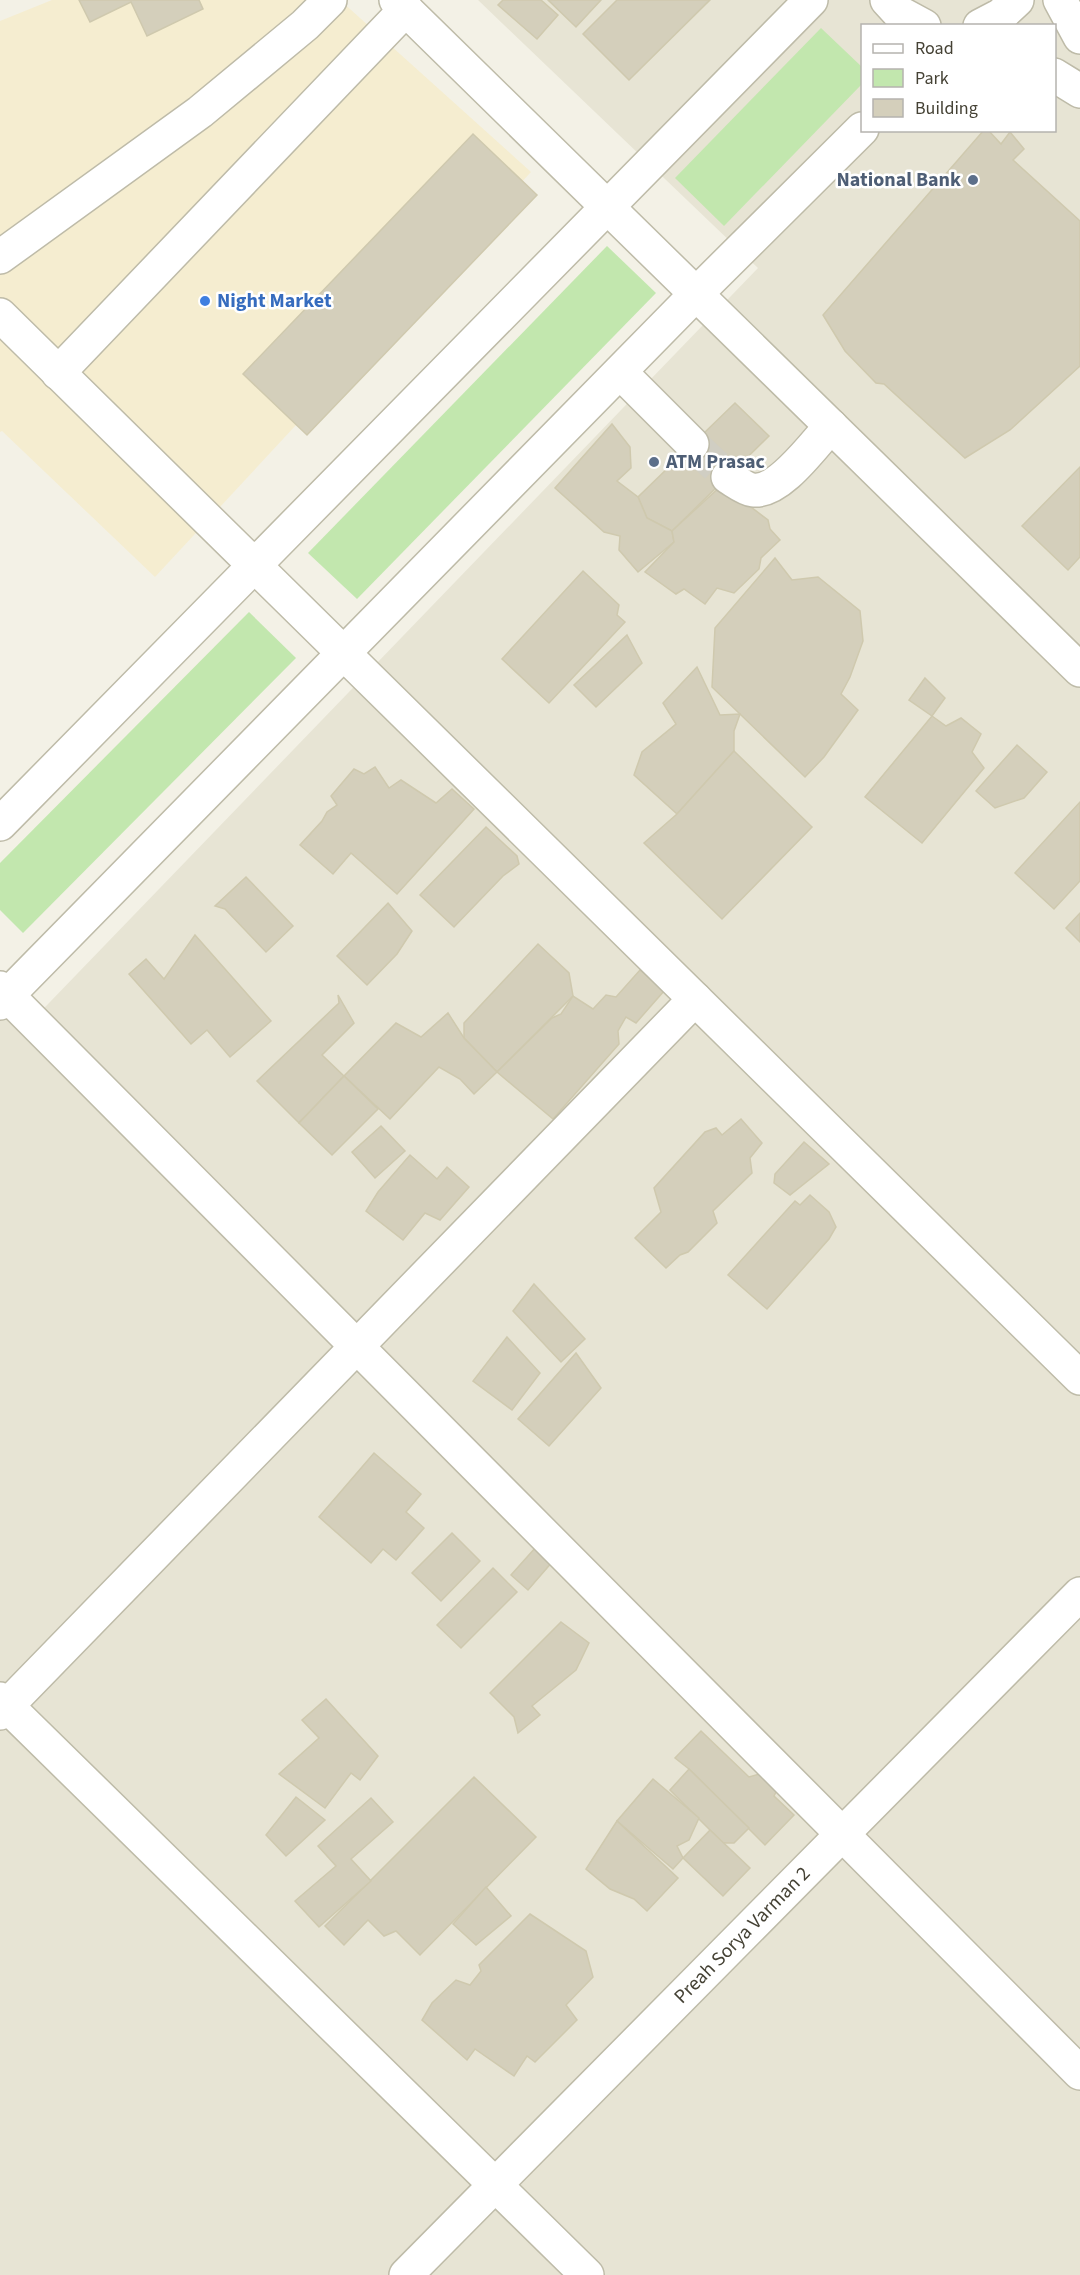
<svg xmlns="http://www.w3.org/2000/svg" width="1080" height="2275" font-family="'Source Sans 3',sans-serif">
<rect width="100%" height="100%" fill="#f3f1e6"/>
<!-- residential -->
<path fill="#e7e4d4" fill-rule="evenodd" d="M 478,0 L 1080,0 L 1080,2275 L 0,2275 L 0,1010 L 22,1031 L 758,268 ZM 862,26 L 1054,26 L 1054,130 L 862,130 Z"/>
<!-- commercial -->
<polygon fill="#f5edd0" points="52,0 340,0 531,172 155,577 2,431 0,432 0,21"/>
<!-- green -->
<g fill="#c2e7ae">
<polygon points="821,28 862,67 862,84 724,226 675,178"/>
<polygon points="607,246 656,293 357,599 308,553"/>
<polygon points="249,612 296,658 23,933 0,910 0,863"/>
</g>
<!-- building -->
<g fill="#d4cfbb" stroke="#cfc9ae" stroke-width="1.5">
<polygon points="79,0 199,0 203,9 147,36 131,2 90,22"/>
<polygon points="503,0 541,0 558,15 537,39 498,5"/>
<polygon points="548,0 601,0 576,27"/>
<polygon points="617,0 710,0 629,80 583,34"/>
<polygon points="984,130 988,130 1001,144 1010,132 1024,149 1013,160 1080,221 1080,366 1010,430 965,458 884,384 876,383 845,351 823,315"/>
<polygon points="473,134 537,195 307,435 243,374"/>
<polygon points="735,403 769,436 672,531 647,518 638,497"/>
<polygon points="612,424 630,447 631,468 617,481 638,497 647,518 672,531 674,542 638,572 619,550 620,536 604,532 555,488"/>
<polygon points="1080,467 1080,557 1068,570 1022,526"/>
<polygon points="722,485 768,520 770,529 780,540 761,558 759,569 734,593 717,588 705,604 684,589 676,594 645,572 674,542 672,531"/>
<polygon points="775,558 792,580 818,577 860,611 863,641 850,677 841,694 858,710 824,757 805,777 712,687 715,628"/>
<polygon points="583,571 619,605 617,615 625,622 549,703 502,659"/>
<polygon points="627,635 642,663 596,707 574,685"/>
<polygon points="697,667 720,715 740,714 734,731 734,751 677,814 634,775 642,752 676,724 663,703"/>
<polygon points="925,678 945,698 932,716 909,700"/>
<polygon points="932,716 946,726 961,718 981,734 972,752 984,768 922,843 865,797"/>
<polygon points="1017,745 1047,772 1024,798 995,808 976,791"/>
<polygon points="734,751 812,827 722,919 644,843 677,814"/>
<polygon points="375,767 389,788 401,780 436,803 452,789 474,809 397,894 351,853 333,874 300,845 322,821 327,812 337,805 331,796 354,769 364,774"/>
<polygon points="1080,802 1080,881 1054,909 1015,873"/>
<polygon points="486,827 517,856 519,864 503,876 454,927 420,895"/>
<polygon points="246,877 293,926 266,952 225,909 215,906"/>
<polygon points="388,903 412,931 397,954 367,985 337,956"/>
<polygon points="1080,913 1080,942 1066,928"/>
<polygon points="195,935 271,1021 230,1057 207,1030 191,1044 129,974 146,959 164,979"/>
<polygon points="538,944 569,973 573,996 497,1072 464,1038 464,1023"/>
<polygon points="640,970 664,991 636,1023 626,1017 618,1031 619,1044 553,1119 497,1072 552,1018 561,1014 573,996 593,1009 606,995 616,997"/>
<polygon points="338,995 354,1023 322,1055 344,1076 299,1123 257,1081 339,1003"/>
<polygon points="448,1013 464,1038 497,1072 474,1094 460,1079 439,1067 390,1119 344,1076 396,1023 421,1037"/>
<polygon points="344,1076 378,1109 332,1155 299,1123"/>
<polygon points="741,1119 762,1143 750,1158 752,1173 713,1211 717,1223 688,1252 680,1255 666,1268 635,1238 661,1212 654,1188 705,1132 716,1128 722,1135"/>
<polygon points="381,1126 405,1151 375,1178 352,1152"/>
<polygon points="804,1142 829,1164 790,1195 774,1183 775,1174"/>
<polygon points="410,1155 437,1179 447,1167 469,1187 440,1220 425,1213 403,1240 366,1211 378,1192"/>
<polygon points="810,1195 829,1212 836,1227 829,1239 767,1309 728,1275 795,1201 800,1205"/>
<polygon points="534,1284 585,1339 561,1362 513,1311"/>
<polygon points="507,1337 540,1373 512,1410 473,1381"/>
<polygon points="576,1353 601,1388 549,1446 518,1419"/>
<polygon points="374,1453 421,1494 406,1512 424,1528 396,1560 383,1549 371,1563 319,1517"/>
<polygon points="452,1533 480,1561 441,1601 412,1573"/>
<polygon points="536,1547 553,1561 528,1590 511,1575"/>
<polygon points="493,1568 517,1592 461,1648 437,1625"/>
<polygon points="561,1622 589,1643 576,1670 532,1706 540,1715 518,1733 514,1717 490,1693"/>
<polygon points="326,1699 378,1756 360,1780 351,1773 325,1808 279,1774 319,1738 302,1720"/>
<polygon points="701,1731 749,1777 767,1772 778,1788 774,1796 794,1815 765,1845 689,1769 675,1758"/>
<polygon points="689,1769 749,1828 734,1843 723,1843 670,1790"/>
<polygon points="474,1777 536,1837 420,1955 396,1931 384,1936 368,1920 344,1945 325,1926"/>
<polygon points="653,1779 699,1818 689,1840 677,1846 683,1858 673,1869 617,1821"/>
<polygon points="296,1797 325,1820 286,1856 266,1835"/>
<polygon points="371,1798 393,1822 351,1859 371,1881 319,1927 295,1901 336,1866 318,1846"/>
<polygon points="617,1821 678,1878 647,1911 634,1899 610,1889 586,1869"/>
<polygon points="710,1830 750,1868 723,1896 683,1858"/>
<polygon points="486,1887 511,1916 476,1945 453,1924"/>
<polygon points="530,1914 586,1951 593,1977 566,2005 577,2020 535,2062 527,2056 514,2076 475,2049 467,2060 422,2020 432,2003 456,1980 470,1985 481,1971 479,1965"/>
</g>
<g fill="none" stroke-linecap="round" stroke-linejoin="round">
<!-- minor-tunnel -->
<polyline stroke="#d0cec3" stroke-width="33" stroke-dasharray="33 16" stroke-linecap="butt" points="692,444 728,477"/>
<!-- minor casing -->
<g stroke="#bebba8" stroke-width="36">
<g id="minor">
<polyline points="396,0 1080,670"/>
<polyline points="887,0 898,12 924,26"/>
<polyline points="1060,0 1080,37"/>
<polyline points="980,26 1001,15 1017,0"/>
<polyline points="1054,75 1080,91"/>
<polyline points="0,257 200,112 305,25 330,0"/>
<polyline points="0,315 1080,1378"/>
<polyline points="620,372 692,444"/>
<polyline points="58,373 406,9"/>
<path d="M 728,477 C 735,481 745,489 753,490 C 780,493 814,444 831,426"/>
<polyline points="0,824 811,0"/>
<polyline points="0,988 1080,2073"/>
<polyline points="0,1003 697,293 862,129"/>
<polyline points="0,1699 587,2275"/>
<polyline points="0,1713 695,999"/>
<path id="s1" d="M 406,2275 L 1080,1594"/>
</g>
</g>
<!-- minor -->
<use href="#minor" stroke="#fff" stroke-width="33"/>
</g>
<!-- markers -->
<g fill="#5c6f8a" stroke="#fff" stroke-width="2">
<circle cx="973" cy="180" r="6"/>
<circle cx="654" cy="462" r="6"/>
</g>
<circle fill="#3f7fe0" stroke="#fff" stroke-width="2" cx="205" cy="301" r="6"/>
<g text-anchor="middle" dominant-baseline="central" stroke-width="5" stroke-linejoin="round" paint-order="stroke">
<!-- service labels -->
<g font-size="20" font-weight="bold" fill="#4e5e75" stroke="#fff" text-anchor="end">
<text x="961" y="180">National Bank</text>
<text x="666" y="462" text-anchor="start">ATM Prasac</text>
</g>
<!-- shop labels -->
<g font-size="20" font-weight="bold" fill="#366cbe" stroke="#fff" text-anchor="start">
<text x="217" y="301">Night Market</text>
</g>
<!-- street labels -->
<g font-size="20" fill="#454235" stroke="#fff">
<text stroke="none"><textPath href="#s1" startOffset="478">Preah Sorya Varman 2</textPath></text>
</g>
</g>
<!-- legend -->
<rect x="861" y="24" width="195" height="108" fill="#ffffff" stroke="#b5b3ae" stroke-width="1.5"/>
<rect x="873" y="44" width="30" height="9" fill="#ffffff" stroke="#b5b3ae" stroke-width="1.5"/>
<text x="915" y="54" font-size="18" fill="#454235">Road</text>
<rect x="873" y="69" width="30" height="18" fill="#c2e7ae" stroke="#b5b3ae" stroke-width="1.5"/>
<text x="915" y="84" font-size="18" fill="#454235">Park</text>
<rect x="873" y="99" width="30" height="18" fill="#d4cfbb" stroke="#b5b3ae" stroke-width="1.5"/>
<text x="915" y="114" font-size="18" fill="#454235">Building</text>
</svg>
